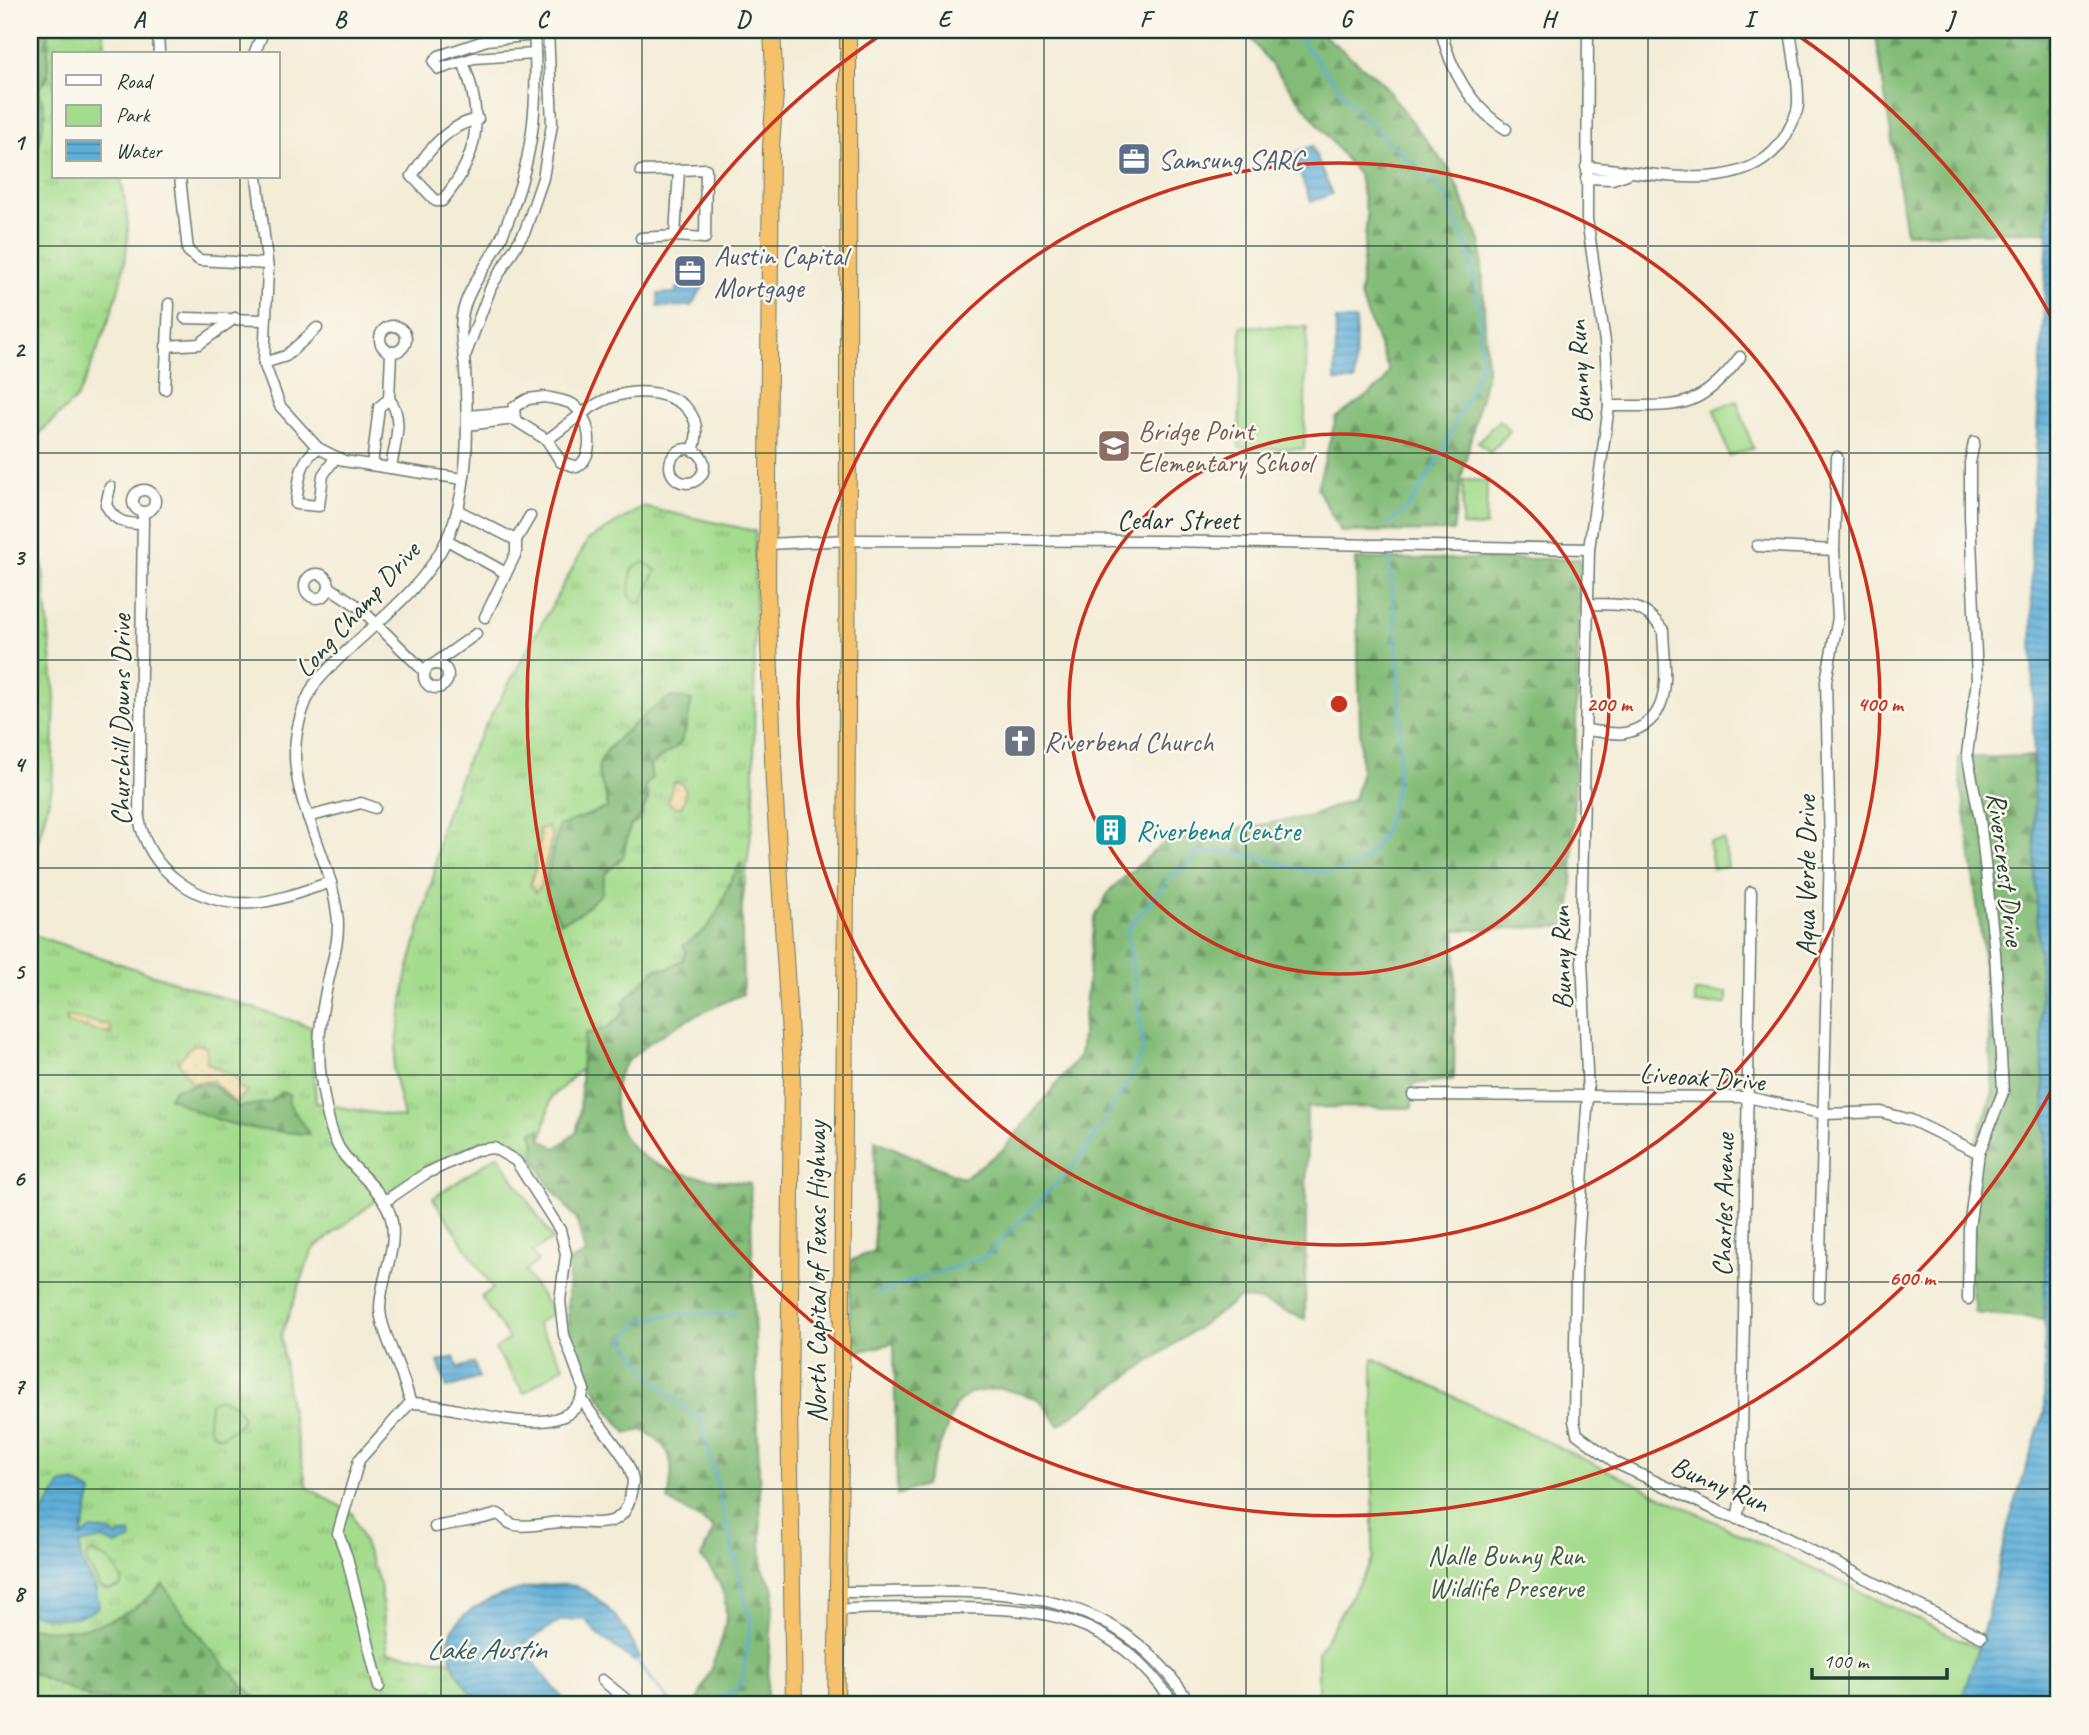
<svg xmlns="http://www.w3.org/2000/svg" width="2089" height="1735" font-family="Caveat,sans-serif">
<defs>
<pattern id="grass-tufts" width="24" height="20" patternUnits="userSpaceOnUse" patternTransform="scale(1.75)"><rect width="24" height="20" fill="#a4dc8d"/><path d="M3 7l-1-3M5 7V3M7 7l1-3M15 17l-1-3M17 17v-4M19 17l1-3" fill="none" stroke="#85b474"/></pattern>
<pattern id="forest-firs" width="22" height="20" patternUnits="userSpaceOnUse" patternTransform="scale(1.75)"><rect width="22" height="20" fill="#83bc78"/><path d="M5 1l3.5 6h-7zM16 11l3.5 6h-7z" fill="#6b9a63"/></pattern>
<pattern id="sand-dots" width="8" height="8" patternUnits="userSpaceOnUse" patternTransform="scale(1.75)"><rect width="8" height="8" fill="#eeda9e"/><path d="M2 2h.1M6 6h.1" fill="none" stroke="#ccbc89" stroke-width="1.8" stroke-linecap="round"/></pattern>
<pattern id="water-rules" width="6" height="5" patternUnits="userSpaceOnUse" patternTransform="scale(1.75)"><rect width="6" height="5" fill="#5fafd9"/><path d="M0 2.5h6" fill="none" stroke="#4e90b1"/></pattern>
</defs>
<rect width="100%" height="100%" fill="#fbf7ec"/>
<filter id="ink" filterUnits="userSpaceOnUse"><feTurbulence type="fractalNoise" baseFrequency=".0143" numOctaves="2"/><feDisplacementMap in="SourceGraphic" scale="14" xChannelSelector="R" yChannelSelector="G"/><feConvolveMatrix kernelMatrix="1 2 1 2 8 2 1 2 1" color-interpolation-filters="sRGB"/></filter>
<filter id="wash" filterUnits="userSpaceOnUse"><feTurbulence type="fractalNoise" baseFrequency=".00686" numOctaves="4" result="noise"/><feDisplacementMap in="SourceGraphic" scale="28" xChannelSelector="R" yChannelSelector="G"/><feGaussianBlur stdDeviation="1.57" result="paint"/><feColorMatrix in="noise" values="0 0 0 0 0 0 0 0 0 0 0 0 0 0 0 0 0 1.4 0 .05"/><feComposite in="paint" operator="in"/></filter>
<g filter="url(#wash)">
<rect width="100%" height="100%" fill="#f3ecd7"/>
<g fill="url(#grass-tufts)" stroke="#628c60" stroke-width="2">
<path d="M30,30h73l3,24h-52v123h67c2,17 7,37 7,54 -2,55 -26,107 -46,157l-6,11 -41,38 4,91 16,170 -3,89 -22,86z"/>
<path d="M643,507l112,24 -1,277 -13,107 -190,183 -16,69 -29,-26 -28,1 -39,18 -61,39 -65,50 -32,87 8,66 18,85 45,26 28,71 8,68 63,9 29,44h-450v-771l281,93 5,76 88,15 -11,-49 14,-94 27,-101 7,-47 27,-70 120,-217z"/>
</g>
<g fill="url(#forest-firs)" stroke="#517c56" stroke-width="2">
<path d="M30,30h18v47l-9,13 6,22 -11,59v28l-4,5z"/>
<path d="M1244,30h73l64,51 70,91 30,71 6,129 -26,107 -8,52 -112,1 -24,-44 19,-70 47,-34 6,-13 -29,-75 7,-80 -8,-40z"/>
<path d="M1875,30h88l5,4 81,3 -1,195 -142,1z"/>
<path d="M1356,559h224l-9,367 -115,4 -2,149 -41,5 -1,24 -105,-1 -2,212 -45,-18 -20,-3 -181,127 -20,-26 -39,-11 -30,5 -15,13 -30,79 -28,10 -3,-152 -45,11 1,-93 24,-10 1,-111 88,38 40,-28 77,-95 14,-136 16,-29 56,-49 145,-25 43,-17 7,-24z"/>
<path d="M671,697l21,3c-4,14 -5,41 -18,49 -8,6 -16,9 -24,17l2,12 -7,8 4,12 -11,22 -8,6 -7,31 -18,17 -4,20 -21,19 -19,9 -14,-25 -2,-14 14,-57 48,-18c2,-16 -11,-27 -8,-43 4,-19 55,-58 72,-68z"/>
<path d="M2032,756l14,379 -1,184 -70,-6 -11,-81 6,-72 23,-68 -11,-150 -24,-184z"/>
<path d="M741,863l2,131c-38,17 -86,37 -116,68 -12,13 -13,29 -12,45 6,66 83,71 135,76l12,384 12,22 -8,116h-70c19,-53 54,-98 5,-147l13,-30 -46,-28c6,-35 8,-51 -25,-70l-16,3c-24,-26 -56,-81 -59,-117 -1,-18 1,-37 2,-55l15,-7 -8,-34 -31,-39 -13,-26 2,-10 -3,-13 8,-3 1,10 15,9 20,-15c9,-33 1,-67 10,-100 19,-1 31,-10 40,-25l-3,-6 34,-34 11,1 15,-10 3,-8 -3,-5c7,-6 17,-11 23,-17 17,-19 20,-46 35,-66z"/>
<path d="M204,1083l10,2 24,22 32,-5 12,-10 7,2v9l20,31c-58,-4 -88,-7 -140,-37l6,-8z"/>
<path d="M163,1584c28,45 62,84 100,121h-120l-53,-7 -60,-26v-45c48,11 99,-7 133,-43z"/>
</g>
<g fill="url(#sand-dots)" stroke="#868c69" stroke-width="2">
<path d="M679,782c10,6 7,15 2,25h-7l-6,-6 5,-18z"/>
<path d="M548,827l4,10 -12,51 -5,4 -5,-7 6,-21 -2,-6 6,-14 -1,-15z"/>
<path d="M66,1017l44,8 1,10 -45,-12z"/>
<path d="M193,1044l13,2 1,17 28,14 5,12 8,2 -13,12 -22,-22 -22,2 -13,-22z"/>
</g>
<g fill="#a4dc8d" stroke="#628c60" stroke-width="2">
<path d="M1241,326l66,1 -3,122 -65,-1z"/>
<path d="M1737,401l16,47 -24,8 -15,-47z"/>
<path d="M1499,420l11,11 -20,22 -12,-11z"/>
<path d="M1463,480l24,1 -1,46 -24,-1z"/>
<path d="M644,562l12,8 -13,31 -5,2 -9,-8 3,-26z"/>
<path d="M1724,840l4,27 -15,2 -4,-27z"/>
<rect x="1695" y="992" width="32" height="12"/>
<path d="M498,1155l55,84 -21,13 6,10 -13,9 28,42 -16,11 27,42 -40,27 -29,-44 14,-10 -28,-42 12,-8 -60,-91z"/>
<path d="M1373,1358l605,290 -18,57h-642v-53l55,-93z"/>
<path d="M218,1398l15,5 10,14 -2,6 -19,14c-21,-5 -12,-19 -12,-34z"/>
<path d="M91,1552l18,8 14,20 -3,7 -10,3 -9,-2 -15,-27 1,-7z"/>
</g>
<g fill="url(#water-rules)" stroke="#3f7686" stroke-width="2">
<path d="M2049,30h10v1675h-99l26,-84 22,-96 36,-113 2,-277 -11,-278 -4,-315 17,-310z"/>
<path d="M1312,146l20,48 -21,8 -19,-48z"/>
<path d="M703,287l-12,19 -33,1v-13l18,-1v-5z"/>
<path d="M1336,320h20l-1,61h-20z"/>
<path d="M454,1357l4,11 16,-5 5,15 -32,10 -9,-26z"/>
<path d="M73,1482l19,10 -11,45 11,-8 19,3 6,6 3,-4 11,-1 1,6 -16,6 -13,-6 -23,5c-1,17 5,25 13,39 4,7 4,16 6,23 -16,15 -51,15 -69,6v-79l32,-50z"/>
<path d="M542,1585c10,1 24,-2 33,1 31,12 53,43 65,72l-6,3 -37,-27 -11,-14h-25l-40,26 47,59h-88c-10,-14 -24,-30 -29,-46 -16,-48 58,-69 91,-74z"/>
</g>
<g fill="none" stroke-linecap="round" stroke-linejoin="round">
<g stroke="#5fafd9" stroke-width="2.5">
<path d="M1293,30l65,82 88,84 24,59 9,50 2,61 -38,85 -34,56 -22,18"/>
<path d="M877,1293l108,-36 93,-96 47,-73 19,-39 -17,-119 41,-50 33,-28c16,0 32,0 48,3 31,6 73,28 104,12 73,-37 41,-242 36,-310"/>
<path d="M635,1659l38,46"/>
<path d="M696,1705l20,-5 25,-14 10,-63 -50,-203 -36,-28 -42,-52 18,-20 40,-6h56"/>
</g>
</g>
</g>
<g filter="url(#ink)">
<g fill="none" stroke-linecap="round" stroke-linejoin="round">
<defs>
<g id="minor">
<path d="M158,30l1,24"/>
<path d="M1441,30c9,39 30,78 65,99"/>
<path d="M1588,30l-1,189 18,123 4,64 -20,143 -8,388 7,157 -12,179 -2,148 3,13 39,29 106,50 45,15 214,109"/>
<path d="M534,35l-47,5 -48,16 -5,6 5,7 35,-11 61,-4"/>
<path d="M254,54l10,-24"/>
<path d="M463,62c21,53 17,94 -21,139h-6l-24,-25c15,-25 37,-52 66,-57"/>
<path d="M1586,167c61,3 162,35 200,-32 5,-10 11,-19 12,-30 1,-25 -5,-51 -8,-75"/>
<path d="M641,171l38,-1"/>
<path d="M180,177l8,74 11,9 68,4"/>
<path d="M257,177l11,92 -4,94 16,43 38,42 26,13 119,18"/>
<path d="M1586,178l26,1 15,-5"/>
<path d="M641,238l34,-2 4,-66 27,-1 -1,69 -30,-2"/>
<path d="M185,318l79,2"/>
<circle cx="393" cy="339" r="13"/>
<path d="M166,346l33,-2 36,-26"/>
<path d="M391,352l-2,47c16,19 5,47 2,69"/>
<path d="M465,356l26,-69 34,-56 18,-53 9,-54 -4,-94"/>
<path d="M264,363l22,-7 31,-28"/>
<path d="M165,389l4,-85"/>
<path d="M545,397c9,2 19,3 27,7 18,12 25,51 5,63l-16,-5 -14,-22 -32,-20 -1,-13 14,-8z"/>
<path d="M1609,406c66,-1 88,8 131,-49"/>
<path d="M467,416l46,-4"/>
<path d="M467,425l47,-6"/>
<path d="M547,440c21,-15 44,-37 69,-44 39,-12 95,5 77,55"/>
<path d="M318,448c-19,13 -19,33 -22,56l23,2 4,-31 13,-18"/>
<circle cx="687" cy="466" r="17"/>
<path d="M372,465l7,-58 10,-8"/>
<path d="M110,487l-4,18c9,17 19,19 37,19"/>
<circle cx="144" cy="501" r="11"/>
<path d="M457,510l59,30"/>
<path d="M143,513l-4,305c9,53 60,89 114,85 26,-2 53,-13 78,-21"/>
<path d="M447,540l57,32"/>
<path d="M767,544l82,-4 315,1 425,8"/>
<path d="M1757,546l77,4"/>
<circle cx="317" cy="586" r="12"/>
<path d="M329,587l30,20 65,64"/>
<path d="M485,617l31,-64v-13l14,-24"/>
<circle cx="436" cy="676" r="12"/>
<path d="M434,664l42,-30"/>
<path d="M1586,730c11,1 27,5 39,3 52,-12 39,-63 38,-103 -21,-30 -42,-25 -75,-26"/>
<path d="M308,817l53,-14 14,5"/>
<path d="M1413,1095l334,2 78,17 56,-2 30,8 68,33"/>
<path d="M1819,1297l11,-449 -4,-167 12,-63 -4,-68 3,-93"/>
<path d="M1968,1299l1,-71 10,-75 24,-61 -8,-140 -15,-133 -13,-65 10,-74 -7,-164v-53l4,-21"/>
<path d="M410,1403c-4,-27 -31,-74 -30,-96 1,-31 20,-62 10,-93 -9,-26 -34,-41 -49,-63 -11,-16 -16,-46 -19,-66 -6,-34 -2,-66 5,-99 5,-24 14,-49 10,-73 -12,-86 -72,-139 -23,-228 41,-50 103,-84 132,-144 25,-52 22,-116 19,-172 -1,-17 -6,-35 -3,-52 5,-31 28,-53 40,-81 31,-73 37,-128 32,-206"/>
<path d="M1737,1519l4,-21 10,-606"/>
<path d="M435,1527c22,-5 43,-6 63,-13 8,4 7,9 17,11 15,3 33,-3 48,-3 27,-1 60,11 67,-25 1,-5 3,-11 3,-16 -3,-27 -38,-57 -51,-82"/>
<path d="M838,1592c138,2 268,-22 353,113"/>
<path d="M838,1610c33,-3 68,-1 102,-2 103,-1 172,5 235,97"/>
<path d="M602,1680l31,25"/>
<path d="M379,1687l-32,-130 -9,-24 21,-73 51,-57c42,-2 161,50 174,-13l-20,-55 -4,-34 6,-47 -6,-24 -44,-69 -22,-13 -18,2 -51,24 -41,28"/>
</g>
<g id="highway">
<path d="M772,30l3,62 -4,54 -4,440 7,199 18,282 -3,343 5,295"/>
<path d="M836,1705c10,-558 13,-1117 12,-1675"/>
</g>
</defs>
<use href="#minor" stroke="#697a6d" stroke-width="13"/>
<use href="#highway" stroke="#697a6d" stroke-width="18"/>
<use href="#minor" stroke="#fff" stroke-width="10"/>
<use href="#highway" stroke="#f5c16b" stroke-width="16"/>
</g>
</g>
<path fill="none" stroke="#1f3d34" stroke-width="2" stroke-opacity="0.55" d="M240,30v24M441,30v1675M642,30v1675M843,30v1675M1044,30v1675M1246,30v1675M1447,30v1675M1648,30v1675M1849,30v1675M240,177v1528M30,246h2029M30,453h2029M30,660h2029M30,868h2029M30,1075h2029M30,1282h2029M30,1489h2029"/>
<g fill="none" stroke="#c8321e" stroke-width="3.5">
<circle cx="1339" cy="704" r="270"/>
<circle cx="1339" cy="704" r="541"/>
<path d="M2058 1078A811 811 0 1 1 885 32M1793 32A811 811 0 0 1 2058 330"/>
</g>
<defs>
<symbol id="office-square" viewBox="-11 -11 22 22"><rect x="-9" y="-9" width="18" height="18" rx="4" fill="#5c6f8a" stroke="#fbf7ec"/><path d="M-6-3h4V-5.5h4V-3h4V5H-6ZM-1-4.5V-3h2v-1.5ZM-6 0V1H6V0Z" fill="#fff"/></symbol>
<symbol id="school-square" viewBox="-11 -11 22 22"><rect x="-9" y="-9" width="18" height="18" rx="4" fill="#8d6e63" stroke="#fbf7ec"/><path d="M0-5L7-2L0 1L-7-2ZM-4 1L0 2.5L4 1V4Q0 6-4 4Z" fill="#fff"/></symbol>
<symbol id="church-square" viewBox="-11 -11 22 22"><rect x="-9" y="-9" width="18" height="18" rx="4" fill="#6b7280" stroke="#fbf7ec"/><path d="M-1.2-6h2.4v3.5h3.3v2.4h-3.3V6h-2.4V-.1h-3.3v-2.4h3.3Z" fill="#fff"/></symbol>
<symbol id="building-square" viewBox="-11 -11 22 22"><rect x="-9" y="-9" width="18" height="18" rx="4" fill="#0f9aa8" stroke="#fbf7ec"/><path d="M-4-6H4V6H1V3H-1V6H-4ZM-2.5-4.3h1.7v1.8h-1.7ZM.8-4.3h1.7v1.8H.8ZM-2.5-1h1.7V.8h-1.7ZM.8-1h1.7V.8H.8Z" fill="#fff"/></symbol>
</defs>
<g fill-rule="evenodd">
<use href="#office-square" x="1115" y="140" width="38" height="38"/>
<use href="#office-square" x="671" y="252" width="38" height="38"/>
<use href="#school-square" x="1095" y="427" width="38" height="38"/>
<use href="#church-square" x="1001" y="722" width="38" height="38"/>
<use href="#building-square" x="1092" y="811" width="38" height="38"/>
</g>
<g text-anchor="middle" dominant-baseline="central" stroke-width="5" stroke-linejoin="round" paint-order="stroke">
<g font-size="28" fill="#4e5e75" stroke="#fbf7ec" text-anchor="start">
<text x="1158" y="159">Samsung SARC</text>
<text x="714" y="255">Austin Capital<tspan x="714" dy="32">Mortgage</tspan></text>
</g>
<g font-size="28" fill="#1f3d34" stroke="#fbf7ec">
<text transform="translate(1579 372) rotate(-93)">Bunny Run</text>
<text x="1178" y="519">Cedar Street</text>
<text transform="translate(357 609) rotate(-48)">Long Champ Drive</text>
<text transform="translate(120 720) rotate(-90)">Churchill Downs Drive</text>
<text transform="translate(2006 869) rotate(83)">Rivercrest Drive</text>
<text transform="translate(1805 876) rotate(-90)">Aqua Verde Drive</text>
<text transform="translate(1561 958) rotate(-91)">Bunny Run</text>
<text transform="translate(1702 1077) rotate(4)">Liveoak Drive</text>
<text transform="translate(1723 1205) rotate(-89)">Charles Avenue</text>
<text transform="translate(816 1272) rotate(-90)">North Capital of Texas Highway</text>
<text transform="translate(1720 1484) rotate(23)">Bunny Run</text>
</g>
<g font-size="28" fill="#785e54" stroke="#fbf7ec" text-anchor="start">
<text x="1138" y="430">Bridge Point<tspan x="1138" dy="32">Elementary School</tspan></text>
</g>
<g font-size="28" fill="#5b616d" stroke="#fbf7ec" text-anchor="start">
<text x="1044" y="741">Riverbend Church</text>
</g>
<g font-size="28" fill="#0d838f" stroke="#fbf7ec" text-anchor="start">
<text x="1136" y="830">Riverbend Centre</text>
</g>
<g font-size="28" fill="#3a5d46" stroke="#fbf7ec">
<text x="1506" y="1555">Nalle Bunny Run<tspan x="1506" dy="32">Wildlife Preserve</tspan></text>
</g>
<g font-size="30" font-style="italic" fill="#325f66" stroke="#fbf7ec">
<text x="486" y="1649">Lake Austin</text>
</g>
</g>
<circle cx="1339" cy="704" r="10" fill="#c8321e" stroke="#fbf7ec" stroke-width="3.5"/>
<g font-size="21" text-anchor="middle" font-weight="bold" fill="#c8321e" stroke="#fbf7ec" stroke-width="5" stroke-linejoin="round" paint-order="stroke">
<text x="1609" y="711">200 m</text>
<text x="1880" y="711">400 m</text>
<text x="1912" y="1285">600 m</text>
</g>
<rect width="2089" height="1735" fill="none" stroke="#fbf7ec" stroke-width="77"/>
<rect x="52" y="52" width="228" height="126" fill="#fbf7ec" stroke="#a3ada2" stroke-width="2"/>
<rect x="66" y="75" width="35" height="10" fill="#ffffff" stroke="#a3ada2" stroke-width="2"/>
<text x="116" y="88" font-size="21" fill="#1f3d34">Road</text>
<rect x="66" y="105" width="35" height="21" fill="#a4dc8d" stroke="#a3ada2" stroke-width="2"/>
<text x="116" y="122" font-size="21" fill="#1f3d34">Park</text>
<rect x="66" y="140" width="35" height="21" fill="url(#water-rules)" stroke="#a3ada2" stroke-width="2"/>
<text x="116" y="158" font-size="21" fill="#1f3d34">Water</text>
<path d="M1812 1668v10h135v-10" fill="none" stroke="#1f3d34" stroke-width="3.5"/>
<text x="1823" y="1668" font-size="21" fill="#1f3d34" stroke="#fbf7ec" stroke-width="5" paint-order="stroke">100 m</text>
<rect x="38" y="38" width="2012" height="1658" fill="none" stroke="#1f3d34" stroke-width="2.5"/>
<g font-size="23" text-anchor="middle" font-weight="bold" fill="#1f3d34">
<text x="139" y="27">A</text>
<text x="340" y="27">B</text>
<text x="542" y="27">C</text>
<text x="743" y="27">D</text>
<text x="944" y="27">E</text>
<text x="1145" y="27">F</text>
<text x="1346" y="27">G</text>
<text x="1548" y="27">H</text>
<text x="1749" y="27">I</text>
<text x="1950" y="27">J</text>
<text x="19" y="150">1</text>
<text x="19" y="357">2</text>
<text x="19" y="565">3</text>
<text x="19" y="772">4</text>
<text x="19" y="979">5</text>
<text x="19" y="1186">6</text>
<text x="19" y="1394">7</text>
<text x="19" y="1601">8</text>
</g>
</svg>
